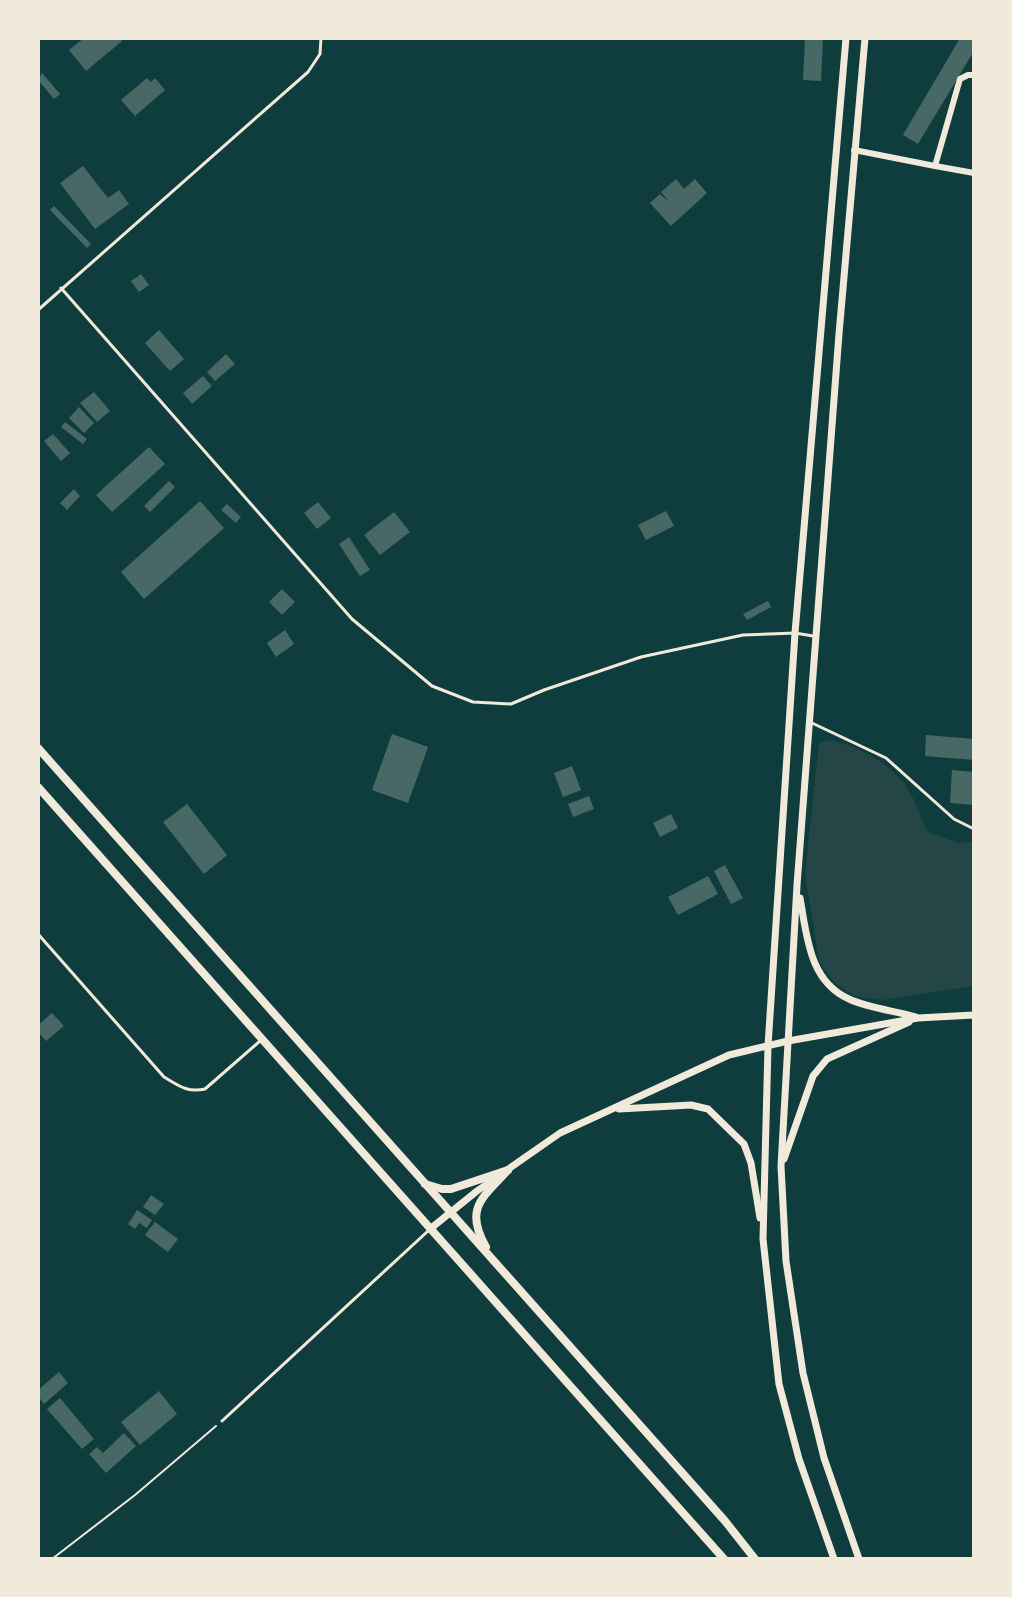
<svg xmlns="http://www.w3.org/2000/svg" width="1012" height="1597" font-family="'Sofia Sans Condensed',sans-serif">
<rect width="100%" height="100%" fill="#0f3d3e"/>
<path fill="#244646" d="M828,740c28,5 60,22 77,45 10,13 15,32 23,47l30,11 16,-2v145l-93,14 -27,-4 -20,-14 -15,-21 -14,-87 14,-130z"/>
<g fill="#486865">
<path d="M84,38h35l3,3 -36,30 -17,-21z"/>
<path d="M805,38h18l-2,43 -18,-1z"/>
<path d="M960,38h14v13l-56,93 -15,-9z"/>
<path d="M42,73l18,21 -6,5 -16,-19z"/>
<path d="M147,78l4,4 4,-4 10,12 -30,26 -14,-16z"/>
<path d="M83,166l25,32 11,-8 10,14 -34,25 -35,-46z"/>
<path d="M676,179l8,10 11,-10 12,14 -36,33 -21,-23 10,-9 9,8 -8,-10z"/>
<path d="M54,206l37,38 -4,4 -37,-38z"/>
<path d="M141,274l8,11 -10,7 -8,-11z"/>
<path d="M159,330l25,29 -14,12 -25,-28z"/>
<path d="M226,354l9,10 -20,17 -8,-9z"/>
<path d="M203,376l9,10 -20,18 -9,-11z"/>
<path d="M94,392l16,19 -13,11 -17,-19z"/>
<path d="M79,407l15,16 -10,10 -15,-15z"/>
<path d="M65,422l22,17 -4,5 -22,-17z"/>
<path d="M53,434l17,19 -9,8 -17,-20z"/>
<path d="M149,447l16,17 -53,48 -16,-17z"/>
<path d="M169,481l6,6 -25,25 -6,-6z"/>
<path d="M74,489l6,7 -13,14 -7,-7z"/>
<path d="M200,501l24,27 -80,71 -23,-27z"/>
<path d="M318,502l13,16 -14,11 -13,-16z"/>
<path d="M227,504l14,13 -5,6 -15,-13z"/>
<path d="M666,511l8,15 -28,14 -8,-15z"/>
<path d="M394,512l16,20 -30,23 -16,-20z"/>
<path d="M349,537l21,33 -10,6 -21,-32z"/>
<path d="M282,589l13,13 -13,13 -13,-13z"/>
<path d="M768,601l3,6 -24,13 -4,-6z"/>
<path d="M285,630l9,14 -18,13 -9,-14z"/>
<path d="M392,734l36,13 -20,56 -36,-13z"/>
<path d="M926,735l48,4v21l-49,-4z"/>
<path d="M572,766l9,24 -18,7 -9,-24z"/>
<path d="M952,770l22,2v33l-24,-2z"/>
<path d="M589,796l5,13 -21,8 -5,-13z"/>
<path d="M187,804l40,51 -23,19 -41,-52z"/>
<path d="M671,814l7,14 -18,9 -7,-14z"/>
<path d="M725,865l18,33 -12,6 -17,-33z"/>
<path d="M708,876l10,18 -40,21 -10,-18z"/>
<path d="M52,1013l12,13 -18,15 -8,-9v-7z"/>
<path d="M151,1195l13,9 -9,11 -12,-8z"/>
<path d="M137,1210l15,10 -5,8 -8,-5 -4,6 -7,-5z"/>
<path d="M155,1222l23,17 -10,13 -23,-17z"/>
<path d="M59,1372l9,11 -24,21 -6,-8v-6z"/>
<path d="M159,1391l18,23 -37,31 -19,-23z"/>
<path d="M60,1398l34,41 -12,10 -35,-40z"/>
<path d="M124,1433l12,13 -30,27 -17,-19 8,-7 6,6z"/>
</g>
<g fill="none" stroke-linecap="round" stroke-linejoin="round">
<path stroke="#f1e9da" stroke-width="2" d="M52,1559l83,-64 81,-69"/>
<g stroke="#f1e9da" stroke-width="3">
<path d="M61,288l291,331 80,67 41,16 38,2 33,-14 97,-33 102,-22 52,-2 18,3"/>
<path d="M38,310l270,-238 12,-18 1,-16"/>
<path d="M812,723l74,35 68,61 20,10"/>
<path d="M38,934l126,143c15,9 24,16 41,12l55,-48"/>
<path d="M222,1421l206,-190"/>
</g>
<g stroke="#f1e9da" stroke-width="6">
<path d="M854,150l81,16 25,-87 8,-4h6"/>
<path d="M935,166l39,7"/>
</g>
<g stroke="#f1e9da" stroke-width="7">
<path d="M800,898c7,38 9,83 49,101 19,9 47,12 67,18"/>
<path d="M619,1109l72,-4 17,4 36,35 7,19 9,55"/>
<path d="M784,1159l29,-83 14,-17 82,-37"/>
<path d="M430,1229l47,-38 83,-58 169,-78 59,-14 130,-23 56,-3"/>
<path d="M834,1559l-35,-100 -20,-75 -16,-145 5,-193 27,-413 51,-595"/>
<path d="M859,1559l-35,-101 -21,-85 -17,-112 -5,-95 16,-281 42,-551 26,-296"/>
</g>
<g stroke="#f1e9da" stroke-width="8">
<path d="M38,748l687,773 30,38"/>
<path d="M38,787l686,772"/>
<path d="M425,1184l17,5h9l57,-19"/>
<path d="M486,1247c-22,-38 -4,-49 22,-77"/>
</g>
</g>
<rect width="1012" height="1597" fill="none" stroke="#f1e9da" stroke-width="80"/>
</svg>
